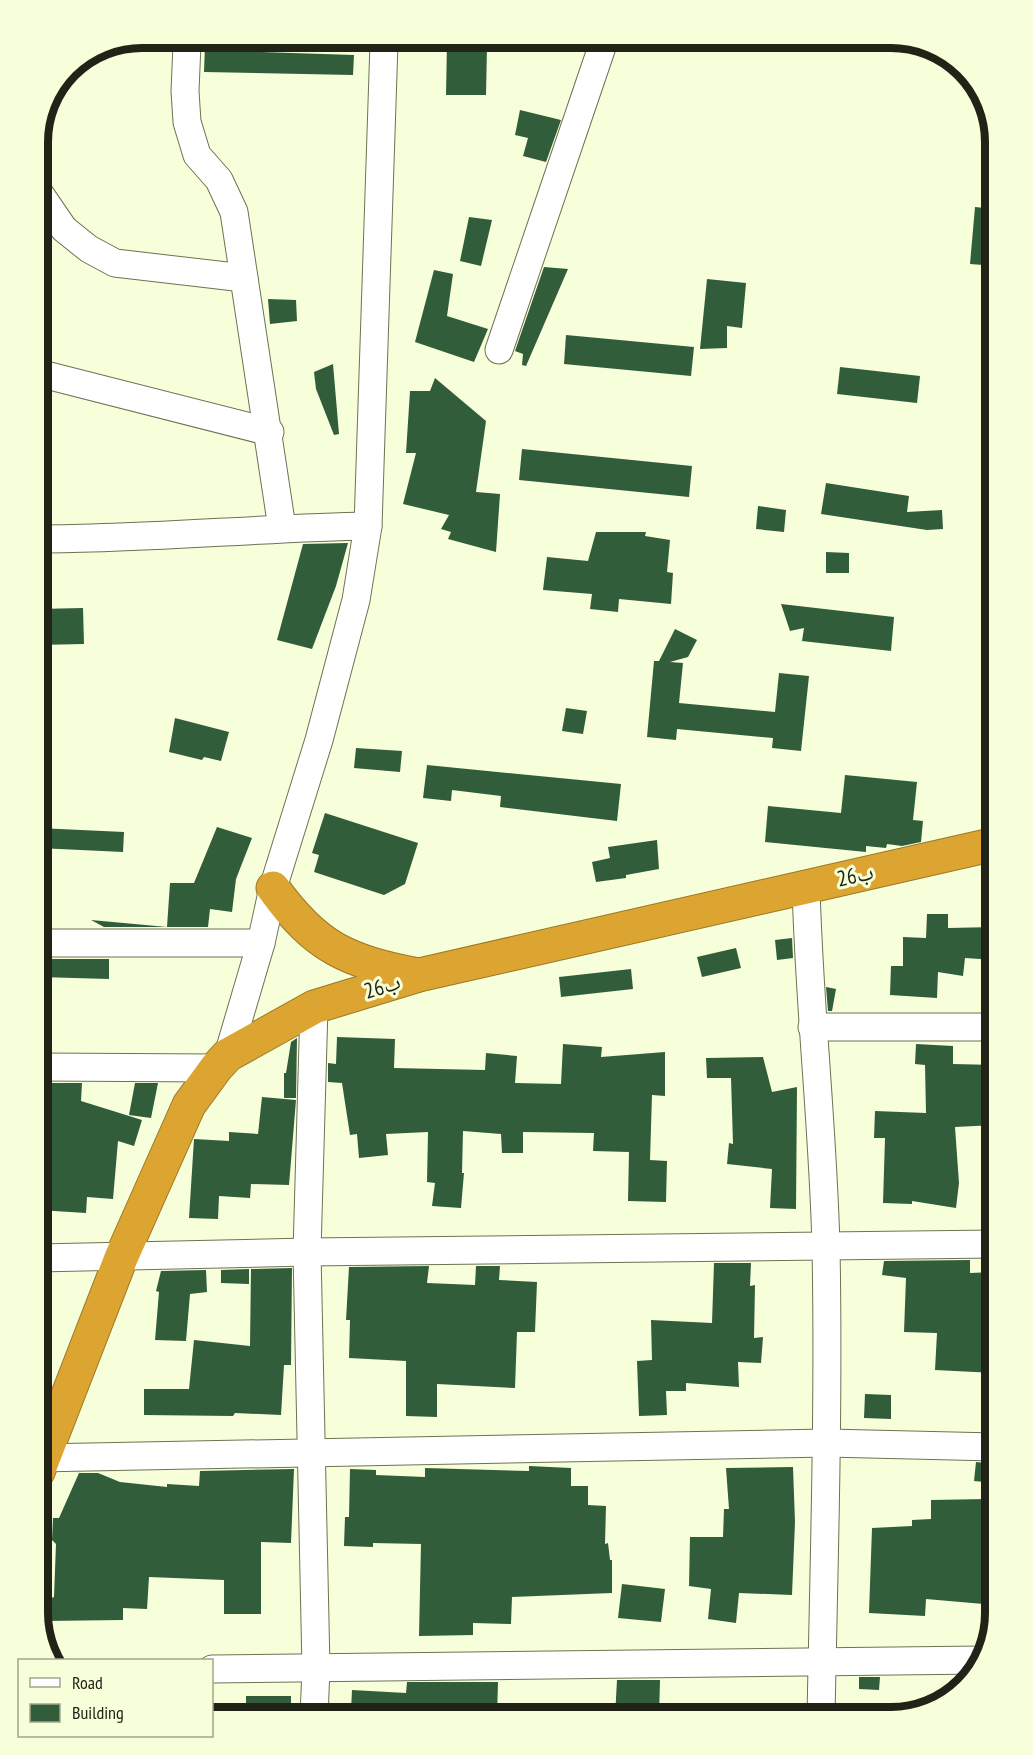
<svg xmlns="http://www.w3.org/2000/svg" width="1033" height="1755" font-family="'PT Sans Narrow','Noto Naskh Arabic',sans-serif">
<rect width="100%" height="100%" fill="#f7feda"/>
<g fill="#325d3a">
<path d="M447,42h34v5h6l-1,48h-40z"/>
<path d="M205,44h22v7l127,4 -1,20 -149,-3z"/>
<path d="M520,110l41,10 -15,42 -23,-6 5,-18 -13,-3z"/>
<path d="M975,207l21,2 -3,34h3v23l-26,-2z"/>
<path d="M469,217l23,3 -11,46 -21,-5z"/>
<path d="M544,267l24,2 -42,97 -4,-1 1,-11 -8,-3z"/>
<path d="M434,270l19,4 -6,42 41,13 -14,33 -59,-20z"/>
<path d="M707,279l39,4 -4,45 -15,-2v22l-27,1z"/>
<path d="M268,299l28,1 1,21 -27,3z"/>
<path d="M566,335l128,12 -3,29 -127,-12z"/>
<path d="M333,364l6,70 -5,1 -18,-46 -2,-17z"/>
<path d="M840,367l80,9 -3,27 -80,-9z"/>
<path d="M435,378l51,43 -10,71 24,2 -4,58 -48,-13 3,-7 -10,-3 8,-14 -46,-11 13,-51h-10l4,-62h20z"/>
<path d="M522,449l170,17 -3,31 -170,-17z"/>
<path d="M826,483l83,13 -2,16 35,-2 1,19 -16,1 -106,-16z"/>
<path d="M758,506l28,4 -2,22 -28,-3z"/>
<path d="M596,532h50l-1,4 25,4 -3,32 6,1 -2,31 -52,-5 -1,13 -28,-3 2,-15 -49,-4 4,-33 41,4z"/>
<path d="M348,543l-12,43 -24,63 -35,-9 26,-96z"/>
<path d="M826,552l23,1v20h-23z"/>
<path d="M781,604l113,13 -3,34 -89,-10 2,-13 -14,3z"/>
<path d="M83,608l1,36 -46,1v-36z"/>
<path d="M675,629l22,11 -9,17 -18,5 13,1 -4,40 96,9 4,-39 30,3 -8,75 -29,-3 1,-10 -96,-9 -1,11 -29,-3 7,-76h5z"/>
<path d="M566,708l21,3 -4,23 -21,-3z"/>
<path d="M175,718l54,14 -8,29 -17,-4 -2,3 -33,-8z"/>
<path d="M356,748l46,3 -2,21 -46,-4z"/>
<path d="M427,765l194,19 -4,37 -117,-14 1,-11 -49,-6 -1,11 -28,-3z"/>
<path d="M845,775l72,7 -4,38 10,1 -2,21 -19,4 -15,-2 -1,4 -20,-2v6l-101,-10 3,-36 73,7z"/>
<path d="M325,813l93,30 -13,41 -21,11 -70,-23 5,-17 -7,-2z"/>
<path d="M217,827l35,11 -16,41 -4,33 -22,-3 -2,18h-104l-13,-7 76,7 3,-44h24z"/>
<path d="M38,828l86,4 -1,20 -85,-4z"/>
<path d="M657,840l2,29 -33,6v3l-30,4 -4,-20 18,-4 -2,-11z"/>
<path d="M927,914h21v14l47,-1v33l-30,-2 -2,18 -25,-4 -1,26 -47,-3 1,-29h12v-29l23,1z"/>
<path d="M792,938l1,20 -16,2 -2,-20z"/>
<path d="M736,948l5,20 -39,9 -5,-20z"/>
<path d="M40,959h69v20l-70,-2z"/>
<path d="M631,969l2,20 -72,8 -2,-20z"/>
<path d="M826,987l10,2 -4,22h-4z"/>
<path d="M337,1037l58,2 -1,29 91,2 1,-17 31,3 -2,27 46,1 2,-40 39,3 -1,10 64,-5v44l-13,-1 -2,65 17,1 -1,41 -38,-1 1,-49 -36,-1 1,-18 -71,-1v21h-21l-1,-19 -38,-3 -1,42h2l-3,35 -29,-2 3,-23 -8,-1 1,-50 -42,2 2,21 -29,3 -2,-24 -7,1 -8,-52 -14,-1v-19l8,1z"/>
<path d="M297,1038l-1,60h-12v-25h2l5,-31z"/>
<path d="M916,1044l37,2v18l42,1v60l-40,2 4,56 -3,25 -44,-7v3l-29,-1 2,-65h-11l1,-27 51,2 -1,-48 -10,-1z"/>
<path d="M763,1057l9,35 25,-5 -1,122 -26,-1 2,-39 -45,-5 2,-21 4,1 -2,-66h-24l-1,-20z"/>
<path d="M52,1083h30l-1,18 61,19 -8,26 -16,-5 -5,58 -26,-2 -1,16 -48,-3v-109l14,-2z"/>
<path d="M135,1083h23l-7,35 -22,-3z"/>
<path d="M262,1097l34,3 -7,85 -38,-1 -1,14 -31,-2 -1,23 -29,-1 5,-79 35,2v-9l29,2z"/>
<path d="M970,1260v13l24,-1 -2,80h3v21l-60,-3 2,-37 -33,-1 2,-54 -24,-3 2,-14z"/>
<path d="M714,1263h37l-1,23 5,-1 -1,53 9,-1 -2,26 -23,-1 1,25 -53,-4v8h-20l1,24 -28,1 -2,-55 15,-1 -1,-40 61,3z"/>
<path d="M429,1266l-2,17 48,2 1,-19h24l-1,14 38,2 -2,50h-18l-2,56 -78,-4v33l-31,-1v-55l-57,-3 1,-38h-4l3,-53z"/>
<path d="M292,1268l-1,97h-7l-3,50 -46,-2 -2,3 -89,-1v-26h45l5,-49 56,6 1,-77z"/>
<path d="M249,1269v15l-28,-1v-13z"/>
<path d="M206,1270l1,22 -17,2 -4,47 -31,-1 4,-48 -3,-1 5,-20z"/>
<path d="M865,1394l26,1v24l-27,-1z"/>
<path d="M976,1462l19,2v19l-21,-2z"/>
<path d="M529,1466l42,2v18h17v19l18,1 -1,38 3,-1 2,17h2v33l-100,4 -1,27 -38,-1v12l-54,1 2,-92 -48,-1v4l-29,-1 1,-29h4l1,-48 26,1v5l49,2v-9l104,3z"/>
<path d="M793,1467l2,55 -3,73 -53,-2 -3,30 -28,-4 3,-30 -22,-3 1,-49h33l1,-28h5l-3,-41z"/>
<path d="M294,1469l-3,74 -30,-1v72h-37v-34l-75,-3 -2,32 -24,-1v12l-79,1 -6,-18 16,-6 2,-53 -4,-4 1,-22h6l20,-45h19l22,9 47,5v-3l32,2 1,-15z"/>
<path d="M987,1499l-4,43h12v63l-69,-6 -1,17 -56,-3 3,-85 40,-2v-6l19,-1v-19z"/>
<path d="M622,1584l43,5 -4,33 -43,-4z"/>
<path d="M859,1677h21l-1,13 -20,-1z"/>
<path d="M617,1680h43l-1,37h-44z"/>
<path d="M407,1682h91l-1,35h-78v-2l-68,-4 1,-21 54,3z"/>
<rect x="246" y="1696" width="45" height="21"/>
</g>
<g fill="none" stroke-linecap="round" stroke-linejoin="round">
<defs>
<g id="minor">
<path d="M187,44l-2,47 2,31 10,33 22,25 15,32 48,316"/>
<path d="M38,191l26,38 25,20 26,14 129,15"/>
<path d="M499,350l105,-309"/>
<path d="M38,373l232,59"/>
<path d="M38,539c110,0 220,-11 330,-13"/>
<path d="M806,886c3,120 17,240 20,361 3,157 -2,314 -5,470"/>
<path d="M38,943h223"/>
<path d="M812,1027h183"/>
<path d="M228,1055l33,-112 12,-55 46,-148 37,-140 12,-74 16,-483"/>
<path d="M38,1067l178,1"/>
<path d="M38,1258l269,-6 688,-8"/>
<path d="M38,1458l789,-15 168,4"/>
<path d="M212,1669l770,-9"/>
<path d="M314,1717l2,-49 -9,-416 7,-245"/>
</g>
<g id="highway">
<path d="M273,888c43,60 74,73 145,87"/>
<path d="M38,1472l83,-214 68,-153 27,-37 12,-13 86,-48 105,-32 576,-131"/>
</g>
</defs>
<use href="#minor" stroke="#6d7253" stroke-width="29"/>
<use href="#highway" stroke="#9b7828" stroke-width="35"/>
<use href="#minor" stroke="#fff" stroke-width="27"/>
<use href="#highway" stroke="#dca531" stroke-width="33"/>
</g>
<g text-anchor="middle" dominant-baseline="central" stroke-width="6" stroke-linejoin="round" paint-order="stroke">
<g font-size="22" fill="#212316" stroke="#f7feda">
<text transform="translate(855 875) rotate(-12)">26ب</text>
<text transform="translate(382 986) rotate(-17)">26ب</text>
</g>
</g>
<path d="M0 0H1033V1755H0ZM142 48H891A94 94 0 0 1 985 142V1613A94 94 0 0 1 891 1707H142A94 94 0 0 1 48 1613V142A94 94 0 0 1 142 48Z" fill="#f7feda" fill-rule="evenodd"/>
<path fill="none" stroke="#212316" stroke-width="8" d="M142 48H891A94 94 0 0 1 985 142V1613A94 94 0 0 1 891 1707H142A94 94 0 0 1 48 1613V142A94 94 0 0 1 142 48Z"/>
<rect x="18" y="1659" width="195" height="78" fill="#f7feda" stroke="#a1a68c" stroke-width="1.5"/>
<rect x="30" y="1678" width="30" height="9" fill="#ffffff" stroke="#a1a68c" stroke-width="1.5"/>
<text x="72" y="1689" font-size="18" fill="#212316">Road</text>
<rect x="30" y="1704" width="30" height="18" fill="#325d3a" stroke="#a1a68c" stroke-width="1.5"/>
<text x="72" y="1719" font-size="18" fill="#212316">Building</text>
</svg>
